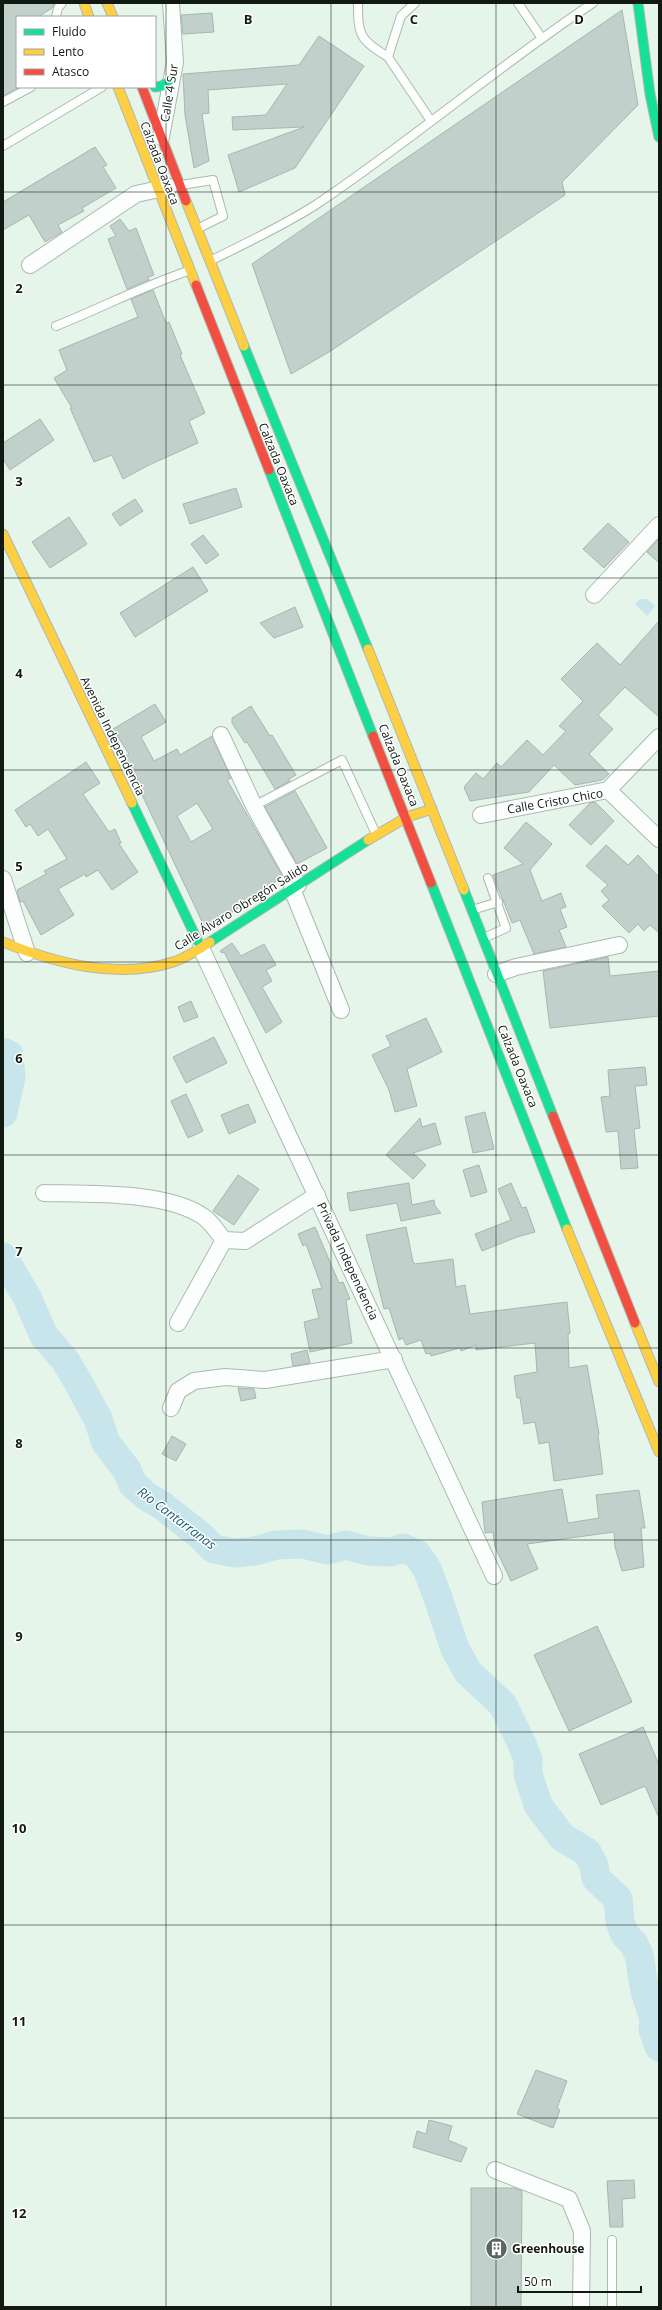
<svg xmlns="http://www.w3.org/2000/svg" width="662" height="2310" font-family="'Open Sans',sans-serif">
<rect width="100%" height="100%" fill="#e5f5ea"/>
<path fill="#c8e5eb" d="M640,599h7l8,7 -8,10 -12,-12z"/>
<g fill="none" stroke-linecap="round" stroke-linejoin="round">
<g stroke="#c8e5eb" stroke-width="29">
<path d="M3,1052l6,3 2,22 -8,36"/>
<path d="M3,1257l24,40 17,39 21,24 13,22 20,37 8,24 21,27 5,13 14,13 17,10 39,31 12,12 21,4 20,-2 21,-6 27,-1 24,6 19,-5 22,6 23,1 12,-4 14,6 10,15 10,26 18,54 13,23 35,33 19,39 6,16v14l10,31 24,32 25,15 7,13 2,13 22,21 2,23 5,13 9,9 5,11 6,37 9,26 -1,12 6,17"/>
</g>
</g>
<g fill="#c1d0ca" stroke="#a7b6b0" fill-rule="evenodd">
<path d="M3,3h52l-3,5 -14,9h-21v71l-14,8z"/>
<path d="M622,10l16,95 -76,77 3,13 -236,157 -38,22 -39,-110z"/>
<path d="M212,13l2,19 -31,2 -2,-19z"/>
<path d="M319,36l45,30 -69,102 -56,24 -11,-37 76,-28 -71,3 -1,-13 34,-2 21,-31 -79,6 1,23 -7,1 7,47 -15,7 -9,-53 -2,-41 116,-9z"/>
<path d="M95,147l12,18 -4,2 13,21 -34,20 2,3 -26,14 4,7 -17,10 -16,-27 -26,15v-28z"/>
<path d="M120,219l9,12 7,-3 18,47 -6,2 1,3 -22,9 -19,-50 8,-3 -6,-10z"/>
<path d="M153,290l13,33 3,-1 13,32 -2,1 25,58 -16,8 9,22 -49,22 -26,14 -11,-24 -18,7 -24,-54h2l-18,-30 13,-8 -8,-20 79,-33 -7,-18z"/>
<path d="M40,419l14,21 -44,30 -7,-11v-16z"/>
<path d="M236,488l6,19 -52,17 -7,-20z"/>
<path d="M135,499l8,12 -23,15 -8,-12z"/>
<path d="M69,517l18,27 -37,24 -18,-26z"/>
<path d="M608,523l21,19 -25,26 -21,-19z"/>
<path d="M203,535l16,20 -13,9 -15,-20z"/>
<path d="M659,539v24l-12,-11z"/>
<path d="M193,567l15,24 -73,46 -15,-24z"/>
<path d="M295,607l8,20 -29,11 -14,-15z"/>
<path d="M659,621v96l-34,-30 -27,28 15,14 -24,25 20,20 -7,6 -27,5 -21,-20 -25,27 -59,9 -6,-14 12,-14 7,6 14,-16 4,4 26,-27 16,15 23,-24 -7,-5 24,-25 -22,-22 36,-36 23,22z"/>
<path d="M155,704l11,18 -25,15 13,24 23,-12 3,6 32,-19 19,42 -4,2 56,97 -43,27 1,2 -35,24 -70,-148 2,-1 -13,-25 4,-2 -16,-25zM197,803l16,26 -22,13 -14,-26z"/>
<path d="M251,706l19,30 2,-1 24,40 -7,4 1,2 -15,8 -28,-47 -2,1 -13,-20v-5z"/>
<path d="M86,762l14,21 -17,11 26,38 6,-3 6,14 -2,1 19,28 -26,18 -14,-20 -12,7 -1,-3 -27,15 16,26 -33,20 -18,-34 -3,1 -3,-12 29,-16 -2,-3 23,-12 -19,-30 -10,7 -8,-12 -4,3 -11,-17z"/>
<path d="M295,791l32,57 -30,16 -32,-57z"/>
<path d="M595,802l19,19 -23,24 -22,-20 21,-22z"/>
<path d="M526,822l26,22 -22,26 12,31 19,-8 5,14 -6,2 7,18 -8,3 7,17 -32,7 -14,-34 -8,3 -19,-48 30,-11 -19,-16z"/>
<path d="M606,845l22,20 10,-10 21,22v56l-9,-8 -6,6 -6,-7 -9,9 -27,-27 7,-6 -8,-9 7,-6 -22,-19z"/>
<path d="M232,943l9,13 23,-12 12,21 -10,5 6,11 -10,6 20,35 -16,11 -42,-81 -2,1 -2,-2z"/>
<path d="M608,957l2,19 49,-5v45l-109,12 -7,-57z"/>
<path d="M191,1001l7,16 -14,5 -6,-15z"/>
<path d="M426,1018l16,34 -35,17 10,37 -22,6 -6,-22 -17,-35 19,-9 -5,-10z"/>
<path d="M214,1037l13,26 -41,20 -13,-26z"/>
<path d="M645,1067l2,18 -12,1 5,42 -6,1 4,39 -17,1 -3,-38 -12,1 -5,-35 9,-1 -2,-26z"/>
<path d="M186,1094l17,37 -15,7 -17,-37z"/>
<path d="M248,1104l8,18 -27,12 -8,-19z"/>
<path d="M485,1112l9,37 -21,4 -8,-36z"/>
<path d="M420,1118l2,9 13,-4 6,21 -28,9 13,12 -13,14 -27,-24z"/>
<path d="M479,1165l8,27 -16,5 -8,-27z"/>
<path d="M238,1175l21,14 -25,36 -21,-14z"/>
<path d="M409,1183l3,22 22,-5 1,6 6,7 -40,8 -4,-18 -47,8 -3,-18z"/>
<path d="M511,1183l11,25 4,-1 9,25 -18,5 -35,14 -7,-17 36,-14 -13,-31z"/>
<path d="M315,1227l24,56 4,-1 7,17 -4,1 6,43 -42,9 -6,-30 15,-4 -7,-28 10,-2 -16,-44 -3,2 -5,-12z"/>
<path d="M406,1227l7,35 2,2 38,-5 3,28 9,-2 5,29 97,-12 3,31 -2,1 1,34 18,-3 12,69 -1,1 5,39 -49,7 -5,-39 -10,2 -4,-22 -11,2 -4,-26h-3l-3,-22 23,-4 -2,-29 -59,7v-5l-15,6 -1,-3 -29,8 -1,-3 -4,1 -5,-14 -15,5 -3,-7 -4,2 -10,-32 -5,1 -18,-74z"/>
<path d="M307,1350l3,13 -17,3 -2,-12z"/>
<path d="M238,1388l16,1 2,9 -15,3z"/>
<path d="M172,1436l14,8 -10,17 -14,-7z"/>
<path d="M562,1489l6,34 31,-5 -3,-23 43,-5 6,38h-4l3,39 -22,4 -7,-24 -1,-15 -87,12 11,25 -27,12 -16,-34 -2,-15 -8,1 -3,-31z"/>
<path d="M597,1626l35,76 -63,29 -35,-76z"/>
<path d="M643,1727l16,38v53l-14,-32 -44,19 -22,-51z"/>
<path d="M536,2070l31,11 -10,27 3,2 -7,18 -36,-14z"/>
<path d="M429,2120l23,6 -4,14 19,8 -6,14 -48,-15 4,-16 9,3z"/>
<path d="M634,2180l1,18 -13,1 1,28h-13l-3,-46z"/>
<path d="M471,2188h43l8,3 -1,116h-50z"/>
</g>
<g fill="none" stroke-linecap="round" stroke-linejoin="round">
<defs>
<g id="lane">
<path d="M358,3c0,34 2,36 30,54"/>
<path d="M415,3l-14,13 -13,41 43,64"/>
<path d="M518,3l23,34"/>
<path d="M56,17l2,-9 4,-5"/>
<path d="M3,102l28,-15"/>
<path d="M3,146l99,-59"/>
<path d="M181,185l32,-5 10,36 -24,12"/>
<path d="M210,261c36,-18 73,-35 107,-57 94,-63 181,-138 276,-201"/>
<path d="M56,326c45,-18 87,-40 132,-55"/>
<path d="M254,806l88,-46 34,74"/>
<path d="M472,910l26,-8"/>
<path d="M484,938l22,-10 -18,-50"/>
<path d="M612,2307v-67"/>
</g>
<g id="street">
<path d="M161,137l14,-75 -4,-59"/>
<path d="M30,265l106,-71 33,-7"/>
<path d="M594,595l65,-70"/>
<path d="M221,735l33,71 44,79"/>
<path d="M608,790l51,-53"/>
<path d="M481,815l127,-25 51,49"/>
<path d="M3,879l24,74"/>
<path d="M292,889l49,121"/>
<path d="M201,948l293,628"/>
<path d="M496,974l20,-7 103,-22"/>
<path d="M44,1193c44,1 123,-2 160,24 8,6 14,16 20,23l21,1 72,-46"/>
<path d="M178,1323l46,-83"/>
<path d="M171,1408l7,-17 16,-10 31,-4 40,3 129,-21"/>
<path d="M495,2170l74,29 13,32 -1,76"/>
</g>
<g id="fast">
<path d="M638,3l12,91 9,43"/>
<path d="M155,87l7,-1 10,-7"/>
<path d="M244,346l124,303"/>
<path d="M269,470l104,266"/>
<path d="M132,803l69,145"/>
<path d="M431,883l136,346"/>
<path d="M464,890l89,226"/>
<path d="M210,942l158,-102"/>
</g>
<g id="slow">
<path d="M84,3l5,14"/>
<path d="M107,3l6,14"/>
<path d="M118,87l78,198"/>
<path d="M186,201l58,145"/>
<path d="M3,534l129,269"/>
<path d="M368,649l96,241"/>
<path d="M368,840l39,-23 25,-8"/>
<path d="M3,942c52,21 114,38 170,20 13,-4 25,-12 37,-20"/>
<path d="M567,1229l92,223"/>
<path d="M635,1323l24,59"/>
</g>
<g id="jam">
<path d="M142,87l44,114"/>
<path d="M196,285l73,185"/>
<path d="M373,736l58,147"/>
<path d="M553,1116l82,207"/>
</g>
</defs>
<use href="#lane" stroke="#acb9b0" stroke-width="10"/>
<use href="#street" stroke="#acb9b0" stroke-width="18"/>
<use href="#fast" stroke="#acb9b0" stroke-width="11"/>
<use href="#slow" stroke="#acb9b0" stroke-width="11"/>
<use href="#jam" stroke="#acb9b0" stroke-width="11"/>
<use href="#lane" stroke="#fbfefc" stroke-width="8"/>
<use href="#street" stroke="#fbfefc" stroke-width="16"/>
<use href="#fast" stroke="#16e098" stroke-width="9"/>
<use href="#slow" stroke="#ffcf43" stroke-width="9"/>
<use href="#jam" stroke="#f24e42" stroke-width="9"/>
</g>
<path fill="none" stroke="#101a13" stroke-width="1" stroke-opacity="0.55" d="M166,3v2304M331,3v2304M496,3v2304M3,192h656M3,385h656M3,578h656M3,770h656M3,962h656M3,1155h656M3,1348h656M3,1540h656M3,1732h656M3,1925h656M3,2118h656"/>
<defs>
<symbol id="building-disc" viewBox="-11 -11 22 22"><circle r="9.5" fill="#5b675e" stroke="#fff"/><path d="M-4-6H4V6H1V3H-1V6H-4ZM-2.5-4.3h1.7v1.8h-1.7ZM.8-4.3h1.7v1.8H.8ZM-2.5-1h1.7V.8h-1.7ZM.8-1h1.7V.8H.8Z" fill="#fff"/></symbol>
</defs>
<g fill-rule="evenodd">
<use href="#building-disc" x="484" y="2236" width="25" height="25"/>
</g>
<g text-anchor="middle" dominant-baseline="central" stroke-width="3" stroke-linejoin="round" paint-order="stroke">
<g font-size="12" fill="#101a13" stroke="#fff">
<text transform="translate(169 93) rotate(-81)">Calle 4 Sur</text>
<text transform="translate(160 163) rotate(69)">Calzada Oaxaca</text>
<text transform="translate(279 464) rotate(68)">Calzada Oaxaca</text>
<text transform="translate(113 736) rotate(64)">Avenida Independencia</text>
<text transform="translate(399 765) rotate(68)">Calzada Oaxaca</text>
<text transform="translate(555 801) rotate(-10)">Calle Cristo Chico</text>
<text transform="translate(241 906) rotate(-32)">Calle Álvaro Obregón Salido</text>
<text transform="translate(518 1066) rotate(68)">Calzada Oaxaca</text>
<text transform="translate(348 1261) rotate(65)">Privada Independencia</text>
</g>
<g font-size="12" font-weight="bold" fill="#101a13" stroke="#fff" text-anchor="start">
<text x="512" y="2248">Greenhouse</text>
</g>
<g font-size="13" font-style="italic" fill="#1e5e72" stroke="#fff">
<text transform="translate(177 1518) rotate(37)">Rio Cantarranas</text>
</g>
</g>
<g font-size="13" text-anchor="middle" font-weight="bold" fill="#101a13" stroke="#fff" stroke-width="3" stroke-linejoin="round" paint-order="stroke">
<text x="248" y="24">B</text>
<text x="414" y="24">C</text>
<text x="579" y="24">D</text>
<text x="19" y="293">2</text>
<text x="19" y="486">3</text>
<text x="19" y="678">4</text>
<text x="19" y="871">5</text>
<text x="19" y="1063">6</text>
<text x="19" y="1256">7</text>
<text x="19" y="1448">8</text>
<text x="19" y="1641">9</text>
<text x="19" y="1833">10</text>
<text x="19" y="2026">11</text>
<text x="19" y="2218">12</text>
</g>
<rect width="662" height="2310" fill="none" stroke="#101a13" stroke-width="8"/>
<rect x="16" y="16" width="140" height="72" fill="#ffffff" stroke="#9fa3a1"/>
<rect x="24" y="29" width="20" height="6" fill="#16e098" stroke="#9fa3a1"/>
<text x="52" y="36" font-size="12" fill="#101a13">Fluido</text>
<rect x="24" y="49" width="20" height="6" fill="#ffcf43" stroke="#9fa3a1"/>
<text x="52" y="56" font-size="12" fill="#101a13">Lento</text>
<rect x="24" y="69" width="20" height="6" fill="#f24e42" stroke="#9fa3a1"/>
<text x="52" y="76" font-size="12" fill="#101a13">Atasco</text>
<path d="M518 2286v6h123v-6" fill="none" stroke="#101a13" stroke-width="2"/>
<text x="524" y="2286" font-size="12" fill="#101a13" stroke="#ffffff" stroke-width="3" paint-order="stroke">50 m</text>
</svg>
